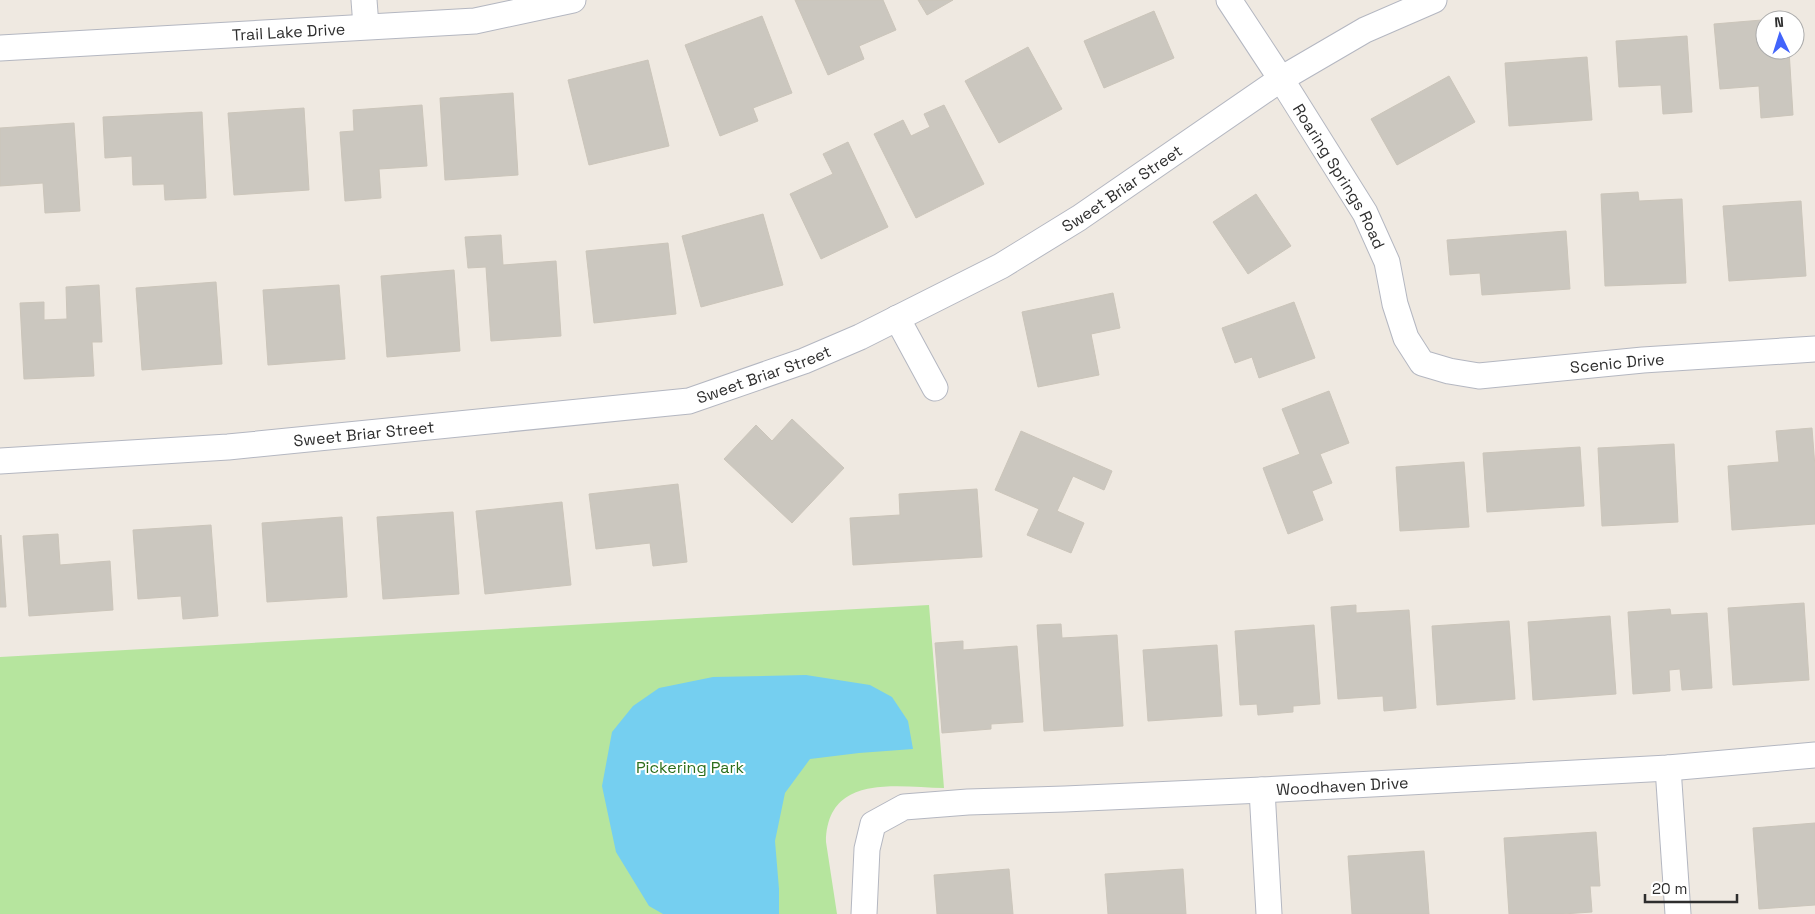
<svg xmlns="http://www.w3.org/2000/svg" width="1815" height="914" font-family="'Space Grotesk',sans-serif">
<rect width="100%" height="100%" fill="#efe9e1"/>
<path fill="#b6e59e" d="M929,605l15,183c-47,-1 -117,-15 -118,54l11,72h-837v-257z"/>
<path fill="#75cff0" d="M806,675l64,10 22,12 16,24 5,28 -54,4 -49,6 -25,34 -10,48 4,48v25h-116l-14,-8 -33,-54 -14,-66 10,-54 21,-26 26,-18 54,-11z"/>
<g fill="#cbc7bf" stroke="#cbc5ba">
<path d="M795,0h88l13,30 -37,16 5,13 -36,16z"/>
<path d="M918,0h35l-26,15z"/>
<path d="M1154,11l20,47 -70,30 -20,-47z"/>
<path d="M762,16l30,77 -39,15 5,13 -38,15 -35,-91z"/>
<path d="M1786,18v2h-21v30h24l4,65 -32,3 -2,-32 -39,3 -6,-65z"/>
<path d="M1687,36l5,76 -29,2 -2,-29 -42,2 -3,-46z"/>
<path d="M1028,47l34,62 -63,34 -34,-62z"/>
<path d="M1587,57l5,63 -83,6 -4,-63z"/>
<path d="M648,60l21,86 -80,19 -21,-85z"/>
<path d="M1449,76l26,46 -78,43 -26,-46z"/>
<path d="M513,93l5,82 -73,5 -5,-82z"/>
<path d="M422,105l5,61 -48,3 2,29 -36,3 -5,-69 14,-1 -1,-21z"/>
<path d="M944,105l40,79 -68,34 -42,-84 29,-14 8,16 19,-9 -6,-13z"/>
<path d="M304,108l5,82 -75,5 -6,-82z"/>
<path d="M202,112l4,86 -41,2 -1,-16 -31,1 -1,-29 -27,2 -2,-41z"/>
<path d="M74,123l6,88 -35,2 -2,-30 -43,3v-58z"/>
<path d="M848,142l40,85 -67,32 -31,-65 43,-20 -10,-20z"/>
<path d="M1638,192l1,9 43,-2 4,84 -81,3 -4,-92z"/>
<path d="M1256,194l35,52 -43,28 -35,-52z"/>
<path d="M1801,201l5,75 -77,5 -6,-75z"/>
<path d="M763,214l20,71 -82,22 -19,-71z"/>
<path d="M1566,231l4,58 -88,6 -2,-22 -30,2 -3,-35z"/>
<path d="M501,235l2,30 53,-4 5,75 -70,5 -5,-74 -18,1 -3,-31z"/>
<path d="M668,243l8,71 -82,9 -8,-72z"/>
<path d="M454,270l6,81 -73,6 -6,-81z"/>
<path d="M216,282l6,82 -80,6 -6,-82z"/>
<path d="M99,285l3,57h-10l2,34 -70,3 -4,-76 24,-1v18l23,-1 -1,-32z"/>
<path d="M339,285l6,74 -77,6 -5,-75z"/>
<path d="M1113,293l7,35 -29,6 8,41 -61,12 -16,-75z"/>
<path d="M1294,302l21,56 -56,20 -7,-21 -17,6 -13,-35z"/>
<path d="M1329,391l20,52 -29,11 12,29 -20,8 11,29 -35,14 -25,-66 37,-14 -18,-45z"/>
<path d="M792,419l52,49 -52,55 -68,-64 32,-34 16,16z"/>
<path d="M1812,428l3,39v57l-83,6 -4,-64 51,-4 -3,-31z"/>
<path d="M1021,431l91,40 -8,19 -31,-14 -16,35 27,12 -13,30 -44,-18 12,-26 -44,-19z"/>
<path d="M1674,444l4,78 -76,4 -4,-78z"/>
<path d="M1580,447l4,59 -97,6 -4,-59z"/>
<path d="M1464,462l5,65 -69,4 -4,-64z"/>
<path d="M678,484l9,78 -34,4 -3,-23 -54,6 -7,-55z"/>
<path d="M977,489l5,68 -129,8 -3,-47 50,-3 -1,-21z"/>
<path d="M562,502l9,83 -86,9 -9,-83z"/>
<path d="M453,512l6,82 -76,5 -6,-82z"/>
<path d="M342,517l5,80 -80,5 -5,-79z"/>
<path d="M211,525l7,91 -35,3 -2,-23 -43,3 -5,-69z"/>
<path d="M58,534l2,31 50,-4 3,49 -84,6 -6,-80z"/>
<path d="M1,535l5,72h-6v-71z"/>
<path d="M1804,603l5,77 -76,5 -5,-77z"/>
<path d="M1356,605v8l53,-3 7,98 -32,3 -1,-15 -45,3 -7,-92z"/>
<path d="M1670,609l1,6 36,-2 5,75 -30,2 -2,-21 -11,1 1,21 -37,3 -5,-82z"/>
<path d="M1610,616l6,78 -83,6 -5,-78z"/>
<path d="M1509,621l6,78 -78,6 -5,-79z"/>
<path d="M1061,624l1,14 55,-3 6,91 -79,5 -7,-106z"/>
<path d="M1314,625l6,79 -27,2v6l-35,3 -1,-11 -17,1 -5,-74z"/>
<path d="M963,641v9l54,-4 6,76 -32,2v5l-49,4 -7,-90z"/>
<path d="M1217,645l5,71 -74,5 -5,-71z"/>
<path d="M1815,823v82l-56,4 -6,-81z"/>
<path d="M1596,832l4,54h-10l2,26 -29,2h-54l-5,-76z"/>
<path d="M1424,851l5,63h-77l-4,-58z"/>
<path d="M1009,869l4,45h-76l-3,-39z"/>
<path d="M1183,869l3,45h-78l-3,-40z"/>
</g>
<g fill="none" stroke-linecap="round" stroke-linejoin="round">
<defs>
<g id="minor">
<path d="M364,0l2,26"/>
<path id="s1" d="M1229,0l52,79 84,134 22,49 8,42 11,34 16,25 27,8 30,5 164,-16 172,-11"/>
<path id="s2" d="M0,48l475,-27 98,-21"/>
<path d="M897,318l38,70"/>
<path id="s3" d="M0,461l228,-14 461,-46 115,-40 56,-24 141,-71 78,-48 202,-139 84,-49 69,-30"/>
<path d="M1668,768l10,146"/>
<path d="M1262,790l7,124"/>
<path id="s4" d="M864,914l3,-65 6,-25 31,-17 64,-5 97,-3 197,-9 406,-22 147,-13"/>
</g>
</defs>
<use href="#minor" stroke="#b4b7c1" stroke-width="27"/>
<use href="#minor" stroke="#fff" stroke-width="25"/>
</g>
<g text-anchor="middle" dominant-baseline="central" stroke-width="4" stroke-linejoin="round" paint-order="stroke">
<g font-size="16" fill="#2e2e2e" stroke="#fff">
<text stroke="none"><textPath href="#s2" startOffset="289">Trail Lake Drive</textPath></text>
<text stroke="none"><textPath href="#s1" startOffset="208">Roaring Springs Road</textPath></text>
<text stroke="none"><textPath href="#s3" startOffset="1176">Sweet Briar Street</textPath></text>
<text stroke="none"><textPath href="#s1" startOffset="612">Scenic Drive</textPath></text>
<text stroke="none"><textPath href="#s3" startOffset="771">Sweet Briar Street</textPath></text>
<text stroke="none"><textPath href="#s3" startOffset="365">Sweet Briar Street</textPath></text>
<text stroke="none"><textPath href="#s4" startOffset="565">Woodhaven Drive</textPath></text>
</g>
<g font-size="16" fill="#2c6e1b" stroke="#fff">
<text x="690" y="767">Pickering Park</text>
</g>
</g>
<g transform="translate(1780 35) rotate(356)"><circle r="24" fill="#ffffff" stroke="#ababab"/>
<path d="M0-4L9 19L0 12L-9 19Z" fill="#4264fb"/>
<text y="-8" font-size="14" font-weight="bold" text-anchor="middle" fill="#2e2e2e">N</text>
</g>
<path d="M1645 894v8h92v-8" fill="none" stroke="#2e2e2e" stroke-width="2.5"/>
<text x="1652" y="894" font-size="15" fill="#2e2e2e" stroke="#ffffff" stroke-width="4" paint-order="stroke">20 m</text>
</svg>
